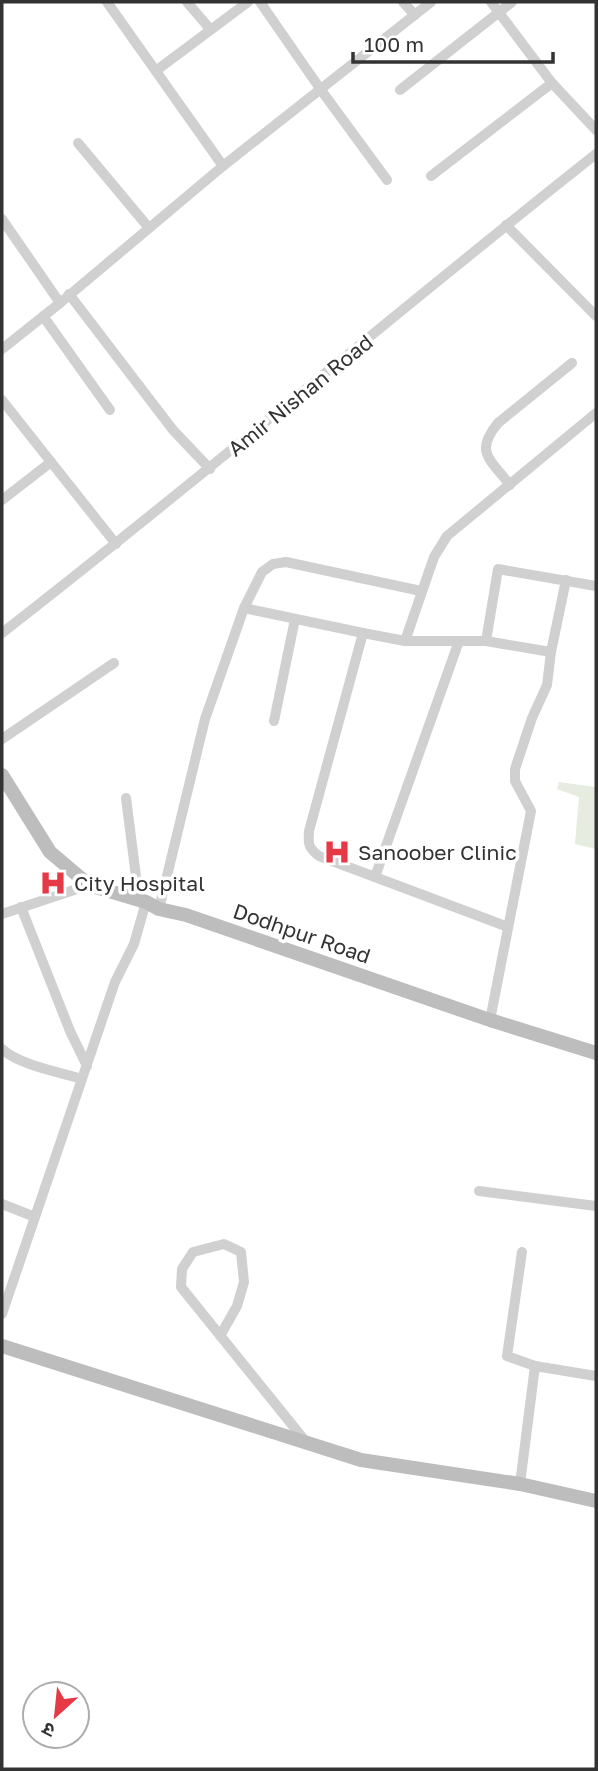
<svg xmlns="http://www.w3.org/2000/svg" width="598" height="1771" font-family="'Golos Text','Noto Sans Devanagari',sans-serif">
<rect width="100%" height="100%" fill="#fff"/>
<path fill="#e6ecdf" d="M559,782l37,5v62l-21,-5 4,-47 -22,-8z"/>
<g fill="none" stroke-linecap="round" stroke-linejoin="round">
<g stroke="#d0d0d0" stroke-width="10">
<path d="M107,2l116,164 208,-164"/>
<path d="M187,2l23,27"/>
<path d="M260,2l61,88 66,90"/>
<path d="M403,2l12,13"/>
<path d="M491,2l61,81 44,47"/>
<path d="M157,70l91,-68"/>
<path d="M400,90l112,-88"/>
<path d="M78,143l71,85"/>
<path d="M431,176l121,-93"/>
<path d="M2,219l58,84"/>
<path d="M506,225l90,91"/>
<path d="M69,294l104,136 37,39"/>
<path d="M43,316l67,94"/>
<path d="M2,349l58,-46 163,-137"/>
<path d="M2,400l49,62"/>
<path d="M510,485c-20,-26 -36,-33 -12,-62l74,-60"/>
<path d="M2,500l49,-38 65,82"/>
<path d="M244,608l119,25"/>
<path d="M2,633c201,-156 394,-321 594,-479"/>
<path d="M405,641l29,-84 13,-21 149,-123"/>
<path d="M486,641l12,-72 98,17"/>
<path d="M274,721l21,-102"/>
<path d="M2,739l112,-76"/>
<path d="M126,798l13,102"/>
<path d="M375,877l84,-236"/>
<path d="M21,907l49,124 17,35"/>
<path d="M159,909l46,-190 39,-111 18,-36 11,-8 13,-2 135,29"/>
<path d="M2,914l87,-29"/>
<path d="M508,927l-189,-71c-11,-8 -11,-13 -10,-25l54,-198 42,8h81l65,11"/>
<path d="M490,1020l41,-209 -16,-30v-12l17,-51 15,-33 4,-33 15,-72"/>
<path d="M2,1049c17,16 57,23 80,30"/>
<path d="M479,1191l117,15"/>
<path d="M2,1204l33,13"/>
<path d="M522,1252l-15,104 28,10 61,10"/>
<path d="M2,1314l113,-332 19,-38 12,-42"/>
<path d="M220,1336l17,-30 7,-24 -3,-30 -17,-8 -31,8 -11,17 -1,18 125,155"/>
<path d="M520,1484l15,-118"/>
</g>
<g stroke="#bdbdbd" stroke-width="14">
<path d="M2,775l48,77 39,33 57,17 13,7 27,6 304,105 106,33"/>
<path d="M2,1346l359,114 159,24 76,17"/>
</g>
</g>
<defs>
<symbol id="hospital-bare" viewBox="-9 -9 18 18"><path d="M-5-5h3v3.5h4V-5h3V5h-3V1.5h-4V5h-3Z" fill="#e63946" stroke="#fff" stroke-width="2.5" paint-order="stroke"/></symbol>
</defs>
<g fill-rule="evenodd">
<use href="#hospital-bare" x="318" y="833" width="38" height="38"/>
<use href="#hospital-bare" x="34" y="864" width="38" height="38"/>
</g>
<g text-anchor="middle" dominant-baseline="central" stroke-width="7" stroke-linejoin="round" paint-order="stroke">
<g font-size="21" fill="#333" stroke="#fff">
<text transform="translate(300 395) rotate(-39)">Amir Nishan Road</text>
<text transform="translate(302 933) rotate(19)">Dodhpur Road</text>
</g>
<g font-size="21" fill="#333" stroke="#fff" text-anchor="start">
<text x="358" y="852">Sanoober Clinic</text>
<text x="74" y="883">City Hospital</text>
</g>
</g>
<rect width="598" height="1771" fill="none" stroke="#333333" stroke-width="7"/>
<g transform="translate(56 1715) rotate(207)"><circle r="33" fill="#ffffff" stroke="#adadad" stroke-width="2"/>
<path d="M0-5L12 26L0 18L-12 26Z" fill="#e63946"/>
<text y="-10" font-size="19" font-weight="bold" text-anchor="middle" fill="#333333">उ</text>
</g>
<path d="M353 52v10h200v-10" fill="none" stroke="#333333" stroke-width="3.5"/>
<text x="364" y="52" font-size="21" fill="#333333" stroke="#ffffff" stroke-width="5" paint-order="stroke">100 m</text>
</svg>
